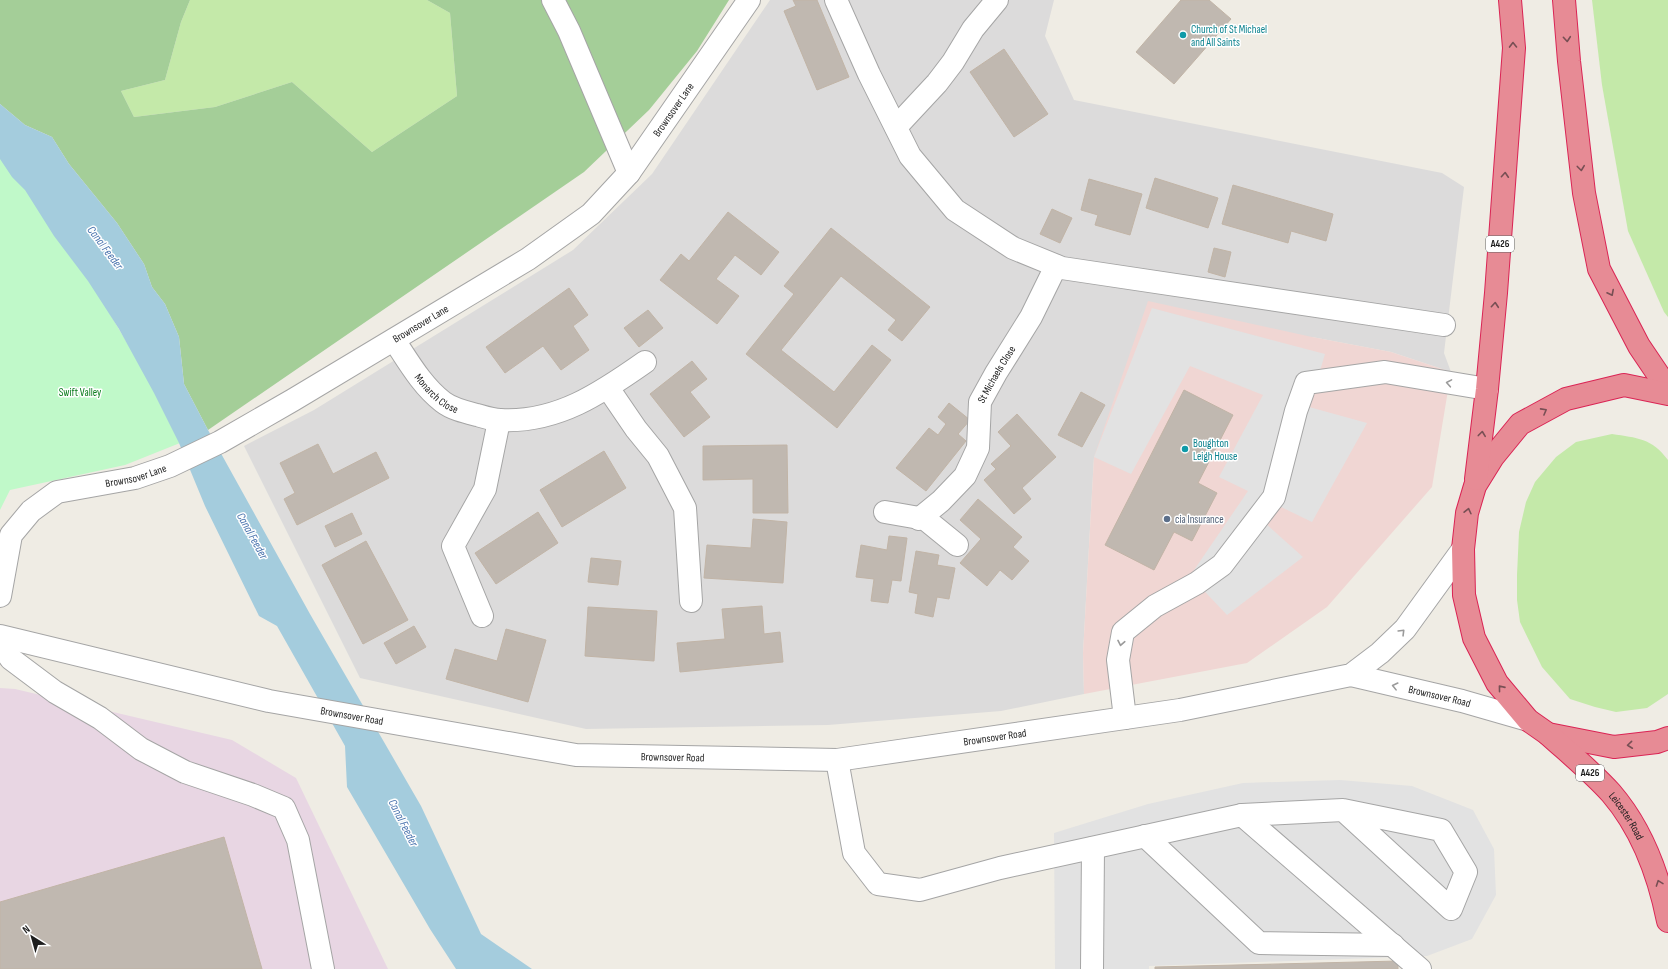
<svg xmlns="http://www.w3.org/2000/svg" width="1668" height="969" font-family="'Sofia Sans Condensed',sans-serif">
<rect width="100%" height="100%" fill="#efece4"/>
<path fill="#dcdbdb" d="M770,0h284l-9,36 29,64 368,73 22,14 -20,166 7,19 -60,-20 -79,-15 -218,120 -11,196 1,41 -83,17 -173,14 -242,4 -226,-51 -116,-232 70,-36 259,-160 79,-76z"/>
<path fill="#f0d6d3" d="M1148,301l164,36 79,15 60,20 -19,115 -105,120 -80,56 -163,31 -1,-41 11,-196z"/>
<path fill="#e8d6e3" d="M0,688l15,1 217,51 64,38 92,191h-388z"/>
<g fill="#c4e9a9">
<path d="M190,0h237l23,13 7,83 -85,56 -80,-70 -77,25 -81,10 -13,-26 44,-11 16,-58z"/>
<path d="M1592,0h76v317l-4,-5 -36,-81 -26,-146z"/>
<path d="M1612,434c25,4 40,4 56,26v234l-21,14 -31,4 -21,-5 -25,-8 -28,-32 -22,-45 -3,-22v-25l2,-43 7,-30 9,-20 21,-25 20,-15z"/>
</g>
<path fill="#a4ce98" d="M0,0h190l-9,22 -16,58 -44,11 13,26 81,-10 77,-25 80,70 85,-56 -7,-83 -23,-13h302l-32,51 -48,59 -65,62 -376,258 -24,-46 -5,-47 -14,-33 -13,-17 -8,-23 -27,-41 -48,-59 -17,-27 -27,-12 -25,-21z"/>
<path fill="#c0f9c9" d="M0,128l185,313 -60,24 -115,25 -10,20z"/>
<g fill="#e2e2e2">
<path d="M1152,308l173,46 -16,53 58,16 -55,99 -35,-17 -12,18 38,34 -76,58 -37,-39 58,-85 -29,-14 44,-82 -73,-29 -59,108 -37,-17z"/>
<path d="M1340,780l72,6 61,24 21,39 2,46 -24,44 -45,17 -278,10v3h-94l-1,-136 94,-29 95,-21z"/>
</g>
<path fill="#a4ccdd" d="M0,104l25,21 27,12 17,27 48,59 27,41 8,23 13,17 14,33 5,47 24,46 102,184 111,192 60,128 51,35h-76l-26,-40 -83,-142 -2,-41 -68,-120 -18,-10 -54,-110 -26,-63 -25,-50 -35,-64 -31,-48 -34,-45 -29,-46 -13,-13 -12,-18z"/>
<g fill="#c0b8b0" stroke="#c1b4a6">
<path d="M793,0h24l32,77 -32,13 -33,-79 12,-5z"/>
<path d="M1181,0h28l22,19 -57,65 -38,-32z"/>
<path d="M1004,49l44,65 -34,23 -44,-65z"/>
<path d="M1155,178l63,20 -10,30 -62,-20z"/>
<path d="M1089,179l53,15 -12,41 -35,-10 3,-10 -17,-5z"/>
<path d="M1233,185l100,29 -7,27 -35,-10 -3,12 -66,-19z"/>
<path d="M1052,209l20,9 -12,25 -20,-9z"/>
<path d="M728,212l51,40 -18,23 -26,-20 -19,24 23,17 -22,28 -57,-44 21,-26 8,7z"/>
<path d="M831,228l99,79 -28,34 -14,-11 8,-10 -55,-44 -60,74 53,42 38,-47 19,15 -54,68 -91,-74 48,-60 -10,-8z"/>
<path d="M1214,248l17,4 -6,25 -17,-5z"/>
<path d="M569,288l19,27 -15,11 16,24 -28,20 -18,-24 -38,27 -19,-26z"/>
<path d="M648,310l15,18 -24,19 -15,-19z"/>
<path d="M692,361l15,18 -17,13 20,25 -26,20 -34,-43z"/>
<path d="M1184,390l49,25 -35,68 19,10 -25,48 -18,-9 -20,38 -49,-25z"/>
<path d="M1081,392l24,13 -23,42 -24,-12z"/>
<path d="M949,403l21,17 -12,14 8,7 -40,50 -30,-23 33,-40 9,7 8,-11 -8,-7z"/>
<path d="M1017,414l39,43 -34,31 9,11 -17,15 -30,-34 12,-11 -5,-5 20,-18 -13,-14z"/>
<path d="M318,444l15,30 43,-22 13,26 -92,47 -13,-26 11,-6 -15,-30z"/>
<path d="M787,445l1,68h-35v-34l-50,1v-34z"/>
<path d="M604,451l22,37 -64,39 -22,-37z"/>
<path d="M978,499l44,38 -9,10 16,14 -17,19 -12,-10 -13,16 -27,-23 21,-24 -21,-19z"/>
<path d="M538,512l20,31 -62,41 -21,-31z"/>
<path d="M352,513l10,21 -27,13 -10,-21z"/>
<path d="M753,519l34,3 -4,61 -79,-5 3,-33 44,3z"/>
<path d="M889,536l18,2 -6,43 -9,-1 -4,23 -17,-2 3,-22 -18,-2 5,-32 26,5z"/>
<path d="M366,541l42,79 -45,24 -41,-79z"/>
<path d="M916,551l23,4 -2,10 18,3 -6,31 -12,-2 -4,20 -18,-4 3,-19 -9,-2z"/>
<path d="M591,558l30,3 -3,24 -30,-3z"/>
<path d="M762,606l2,28 16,-2 3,30 -103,10 -3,-29 48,-4 -3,-30z"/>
<path d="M588,607l69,4 -3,50 -69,-5z"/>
<path d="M414,626l12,21 -30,17 -12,-21z"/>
<path d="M506,629l40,11 -18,62 -82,-23 9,-30 42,12z"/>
<path d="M224,837l38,132h-262v-67z"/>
<path d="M1398,961v8h-243v-2z"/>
</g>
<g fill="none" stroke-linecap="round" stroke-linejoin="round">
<defs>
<g id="minor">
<path d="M553,0l16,31 60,142"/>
<path d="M836,0l33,74 41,82 45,54 58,38 49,20 382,57"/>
<path d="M896,127l41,-44 16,-21 20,-33 24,-29"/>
<path id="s1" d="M394,340c14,21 28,46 49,62 9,7 22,10 34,13 7,2 16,5 24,5 56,3 100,-27 144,-58"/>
<path d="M608,388l28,41 22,27 27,52 6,93"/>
<path d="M885,512l40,7 32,26"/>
<path id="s2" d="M919,519l22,-18 24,-25 13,-28 2,-46 16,-29 35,-56 25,-51"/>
<path id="s3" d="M0,596l11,-61 20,-24 26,-19 78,-14 35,-12 50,-24 73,-42 235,-141 63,-45 38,-41 120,-173"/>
<path d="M482,616l-29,-70 32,-57 14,-68"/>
<path id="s4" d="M0,636l269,65 307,54 261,5 343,-50 171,-35 29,-22 25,-24 58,-80"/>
<path d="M0,644l11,15 44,33 45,26 41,31 44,23 68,23 31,13 14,32 25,129"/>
<path id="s5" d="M1351,675l111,26 66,19"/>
<path d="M1125,718l-7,-58 5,-28 32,-26 42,-23 25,-18 52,-68 22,-86 10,-28 79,-11 102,17"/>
<path d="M837,760l17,93 24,31 42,6 80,-22 242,-53 178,154"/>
<path d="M1242,815l101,-5 98,20 25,42 -15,37 -108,-99"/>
<path d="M1145,836l114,107 134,2"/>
<path d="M1092,969l1,-121"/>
</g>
<g id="highway">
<path d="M1564,0l5,61 15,132 15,76 40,77 29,43"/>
<path d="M1668,394l-44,-9 -58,14 -46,25 -27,33 -18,29 -8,27 -4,36 1,46 10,43 23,45 31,37 20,14 66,13 43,-5 11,-4"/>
<path d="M1476,479l11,-90 9,-96 18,-245 -4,-48"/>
<path id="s6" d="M1548,734c21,19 44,38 63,59 31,36 48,83 57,128"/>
</g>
</defs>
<use href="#minor" stroke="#a5a5a5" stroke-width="24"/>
<use href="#highway" stroke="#da2454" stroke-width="24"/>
<use href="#minor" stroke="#fff" stroke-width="22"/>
<use href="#highway" stroke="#e78b95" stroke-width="22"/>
</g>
<defs><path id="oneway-chevron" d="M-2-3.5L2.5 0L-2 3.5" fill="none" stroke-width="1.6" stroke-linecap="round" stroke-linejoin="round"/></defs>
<g stroke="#784f54">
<use href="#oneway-chevron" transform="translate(1567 39) rotate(85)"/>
<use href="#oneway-chevron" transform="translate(1513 45) rotate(-91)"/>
<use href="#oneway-chevron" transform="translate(1581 168) rotate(83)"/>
<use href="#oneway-chevron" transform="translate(1505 175) rotate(-86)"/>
<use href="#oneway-chevron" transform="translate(1611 293) rotate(63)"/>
<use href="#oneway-chevron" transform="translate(1495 305) rotate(-85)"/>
<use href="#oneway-chevron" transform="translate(1544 411) rotate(-29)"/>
<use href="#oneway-chevron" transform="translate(1482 434) rotate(-83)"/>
<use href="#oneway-chevron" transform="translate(1468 511) rotate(-77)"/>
<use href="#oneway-chevron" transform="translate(1501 688) rotate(-129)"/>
<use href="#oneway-chevron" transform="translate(1630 745) rotate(174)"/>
<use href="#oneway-chevron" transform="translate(1659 883) rotate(-110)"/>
</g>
<g stroke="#9a9a9a">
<use href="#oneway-chevron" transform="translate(1449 383) rotate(-170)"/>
<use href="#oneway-chevron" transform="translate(1402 632) rotate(-45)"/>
<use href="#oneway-chevron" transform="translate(1121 643) rotate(101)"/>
<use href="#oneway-chevron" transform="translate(1395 686) rotate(-166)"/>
</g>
<g fill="#0f9aa8" stroke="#fff" stroke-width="1.5">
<circle cx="1183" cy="35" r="4"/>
<circle cx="1185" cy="449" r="4"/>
</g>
<circle fill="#5c6f8a" stroke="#fff" stroke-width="1.5" cx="1167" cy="519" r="4"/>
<g text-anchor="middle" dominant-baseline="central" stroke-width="3" stroke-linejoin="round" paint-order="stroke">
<g fill="#fff" stroke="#626262" stroke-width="1">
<rect x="1486" y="236" width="28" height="16" rx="3"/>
<rect x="1576" y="765" width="28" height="16" rx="3"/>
</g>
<g font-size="10" font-weight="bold" fill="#1e1e1e">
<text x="1500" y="244">A426</text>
<text x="1590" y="773">A426</text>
</g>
<g font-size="11" fill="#0d838f" stroke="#fff" text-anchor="start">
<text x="1191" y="29">Church of St Michael<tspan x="1191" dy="13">and All Saints</tspan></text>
<text x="1193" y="443">Boughton<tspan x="1193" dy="13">Leigh House</tspan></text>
</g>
<g font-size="11" fill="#1e1e1e" stroke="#fff">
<text stroke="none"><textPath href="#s3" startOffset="866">Brownsover Lane</textPath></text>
<text stroke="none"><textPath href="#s3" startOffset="530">Brownsover Lane</textPath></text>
<text stroke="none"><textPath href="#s2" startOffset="172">St Michaels Close</textPath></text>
<text stroke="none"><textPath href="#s1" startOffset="69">Monarch Close</textPath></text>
<text stroke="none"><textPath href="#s3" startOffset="206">Brownsover Lane</textPath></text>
<text stroke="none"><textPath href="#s5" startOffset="91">Brownsover Road</textPath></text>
<text stroke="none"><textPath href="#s4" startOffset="361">Brownsover Road</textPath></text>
<text stroke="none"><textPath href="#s4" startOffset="1009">Brownsover Road</textPath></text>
<text stroke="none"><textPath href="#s4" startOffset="685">Brownsover Road</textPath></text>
<text stroke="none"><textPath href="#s6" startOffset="114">Leicester Road</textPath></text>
</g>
<g font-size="11" fill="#0b7c1d" stroke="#fff">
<text x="80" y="392">Swift Valley</text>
</g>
<g font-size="11" fill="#4e5e75" stroke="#fff" text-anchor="start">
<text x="1175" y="519">cia Insurance</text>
</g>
<g font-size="12" font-style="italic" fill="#4a74ae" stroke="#fff">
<text transform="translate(105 248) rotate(53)">Canal Feeder</text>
<text transform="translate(252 536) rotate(61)">Canal Feeder</text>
<text transform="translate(403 823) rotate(63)">Canal Feeder</text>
</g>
</g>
<g transform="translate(32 937) rotate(323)" stroke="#ffffff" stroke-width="3" paint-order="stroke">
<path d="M0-3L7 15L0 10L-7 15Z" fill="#1e1e1e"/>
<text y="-6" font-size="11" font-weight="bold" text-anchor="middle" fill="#1e1e1e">N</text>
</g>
</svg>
